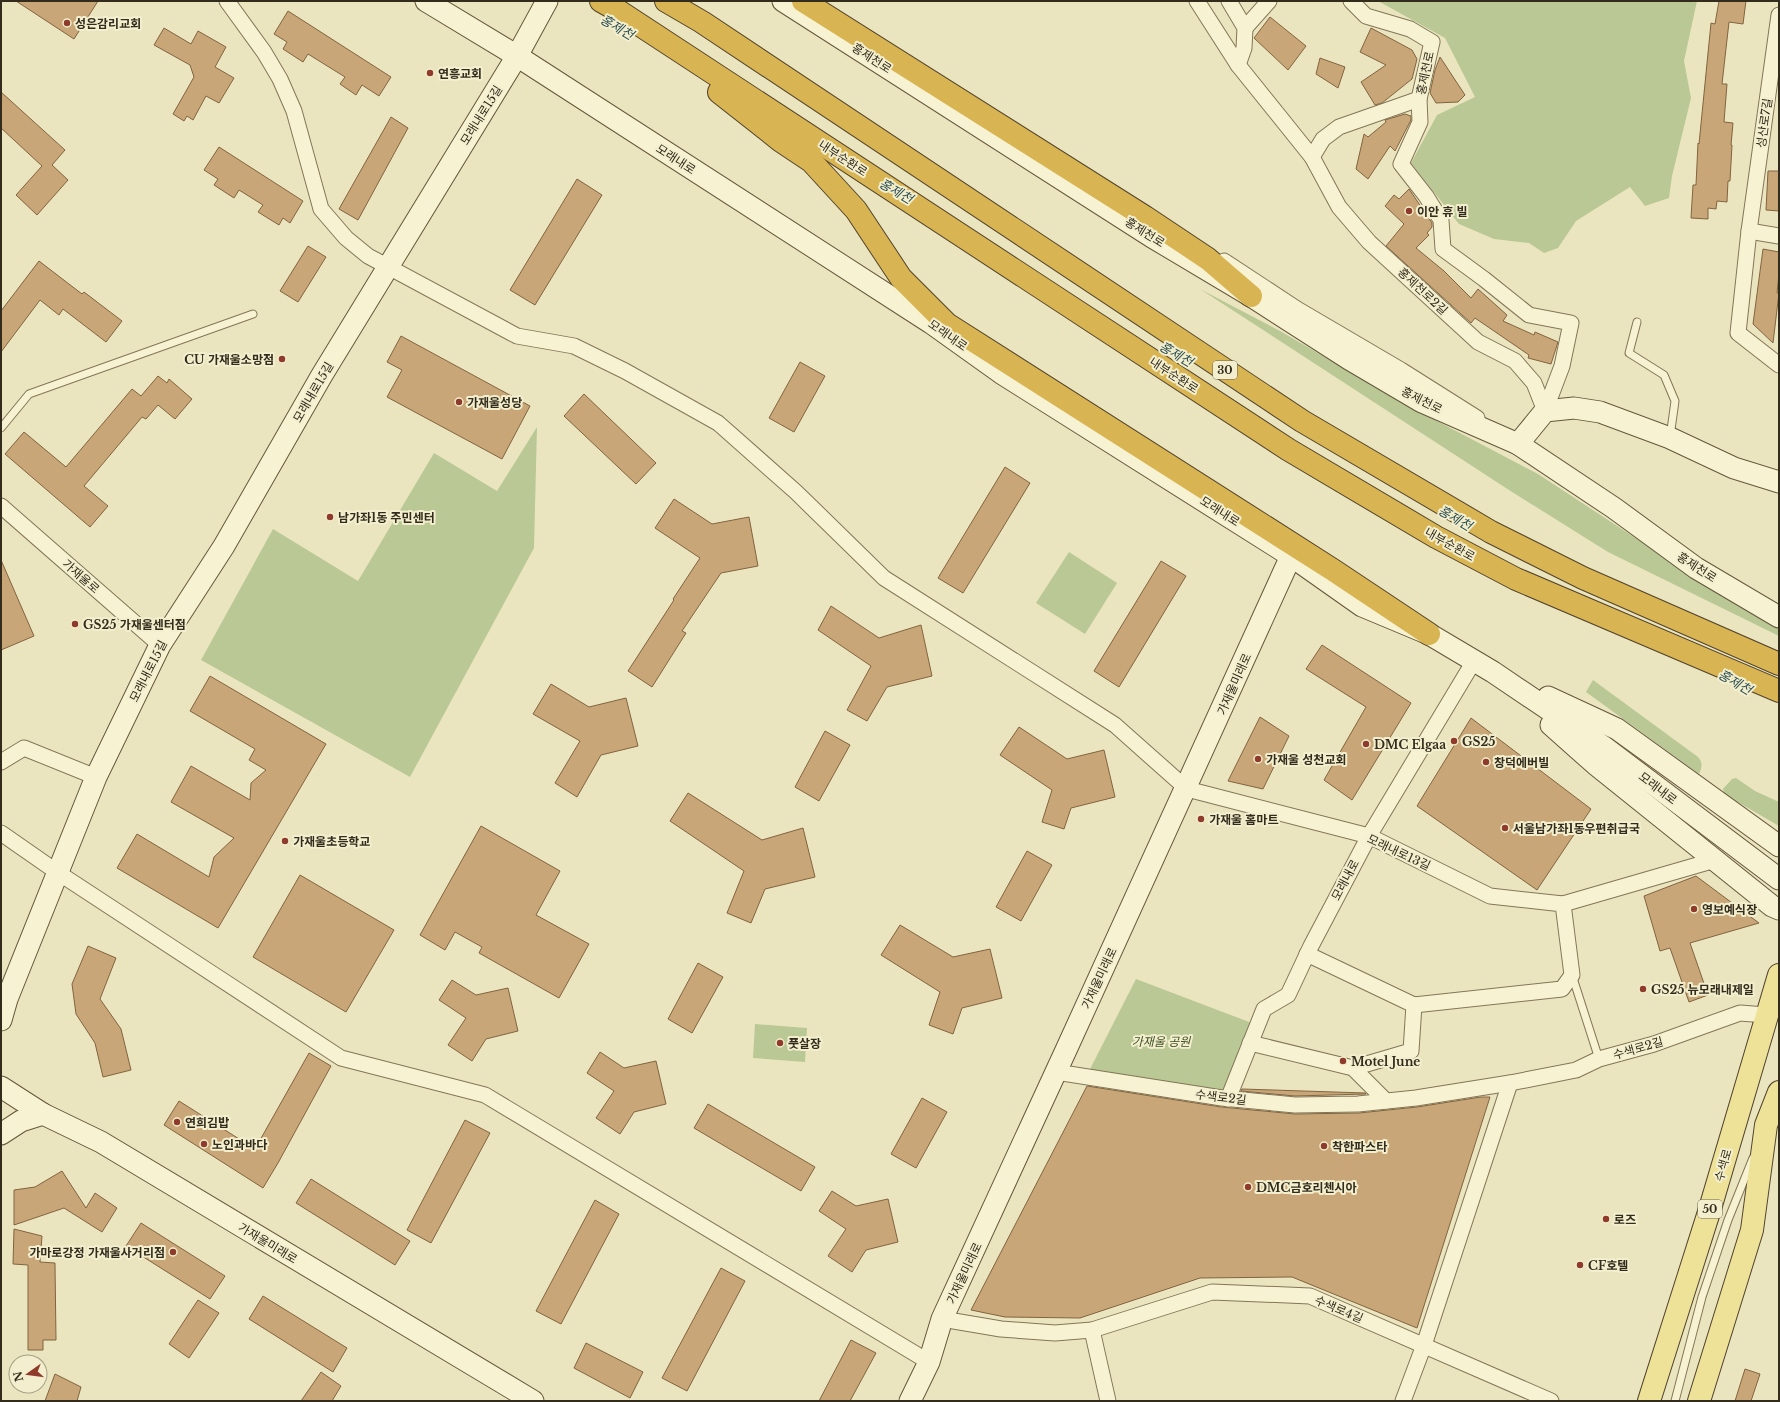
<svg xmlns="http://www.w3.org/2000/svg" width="1780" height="1402" font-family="'Libre Baskerville','Noto Sans KR',serif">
<rect width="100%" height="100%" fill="#ebe5bf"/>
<g fill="#b9c894">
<path d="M1378,1h319l-13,60 7,37 -19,78 -3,22 -24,8 -15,-19 -54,34 -18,27 -14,5 -15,-10 -35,-4 -35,-15 -48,-61 26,-48 38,-18 -30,-59z"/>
<path d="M1200,289l80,42 138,80 120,63 125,82 116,72v8l-171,-84 -99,-62z"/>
<path d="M537,427l-3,121 -124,229 -209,-117 72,-131 85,52 76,-128 63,38z"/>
<path d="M1069,552l48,31 -32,51 -49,-31z"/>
<path d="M1593,680l105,77c5,6 4,10 1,17l-113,-82z"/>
<path d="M1736,778l19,13 24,11v24l-55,-32 -1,-5 9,-10z"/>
<path d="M1136,979l121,46 -35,73 -137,-19z"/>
<path d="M755,1024l52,4 -2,34 -52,-4z"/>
</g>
<path fill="#ebe5bf" d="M553,1h113l418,268 169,101 51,36 166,95 309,157v55l-71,-29 -214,-98 -101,-54 -337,-227 -142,-86 -130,-82 -2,3z"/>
<g fill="#c8a677" stroke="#816440">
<path d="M16,1h82l-24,38z"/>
<path d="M1719,1h27l-3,23 -14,-2 -7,62h5l-3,38 9,1 -2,22h1l-2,36h-2l-1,21 -10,-1 -1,8 -8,-1v11l-17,-1 2,-33h3l2,-42 1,1 12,-121 4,1z"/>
<path d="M288,11l103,66 -12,19 -17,-11 -6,10 -16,-11 5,-7 -37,-23 -5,8 -20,-13 4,-7 -13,-8z"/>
<path d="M1270,17l36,29 -18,24 -34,-32z"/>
<path d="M164,28l27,16 7,-13 28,16 -11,20 19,11 -15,25 -13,-7 -13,24 -6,-4 -3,5 -11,-7 21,-37 -4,-12 -36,-20z"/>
<path d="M1371,28l41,22 5,9 -5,20 -30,24 -7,2 -14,-23 25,-17 -26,-13z"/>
<path d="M1440,57l25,38 -7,7 -22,1 -6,-10 5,-23z"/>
<path d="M1320,58l25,9 -7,21 -22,-14z"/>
<path d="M1,92l64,58 -13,15 16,15 -31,35 -21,-20 26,-29 -41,-38z"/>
<path d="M1405,114l6,2v4l-16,31 -5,-5 -22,33 -12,-10 8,-35 4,3 18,-15 -1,-2z"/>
<path d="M391,117l17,11 -50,92 -19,-11z"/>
<path d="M219,147l84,54 -13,22 -7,-5 -4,7 -21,-13 5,-7 -24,-15 -5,8 -20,-13 4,-6 -14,-9z"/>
<path d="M1768,171h11v40l-13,-1z"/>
<path d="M577,179l25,16 -67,110 -25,-15z"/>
<path d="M1409,189l23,34v4l-5,6 2,2 -13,13 28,23 27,27 7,-9 29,26 -4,6 31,14 1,-3 23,10 -7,22 -23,-6 1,-3 -54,-37 -4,5 -85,-77 18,-22 -19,-18 9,-11 5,4z"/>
<path d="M308,246l18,11 -28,45 -18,-11z"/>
<path d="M1763,249l16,3v22l-2,19h2l-6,50 -20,-19z"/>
<path d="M39,261l43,33 2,-2 38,29 -16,21 -43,-33 -4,6 -19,-15 -39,52v-41z"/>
<path d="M401,336l129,70 -28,53 -115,-62 15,-27 -15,-8z"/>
<path d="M800,362l25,14 -31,56 -25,-14z"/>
<path d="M158,376l9,7 2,-4 23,20 -17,20 -17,-14 -12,14 -4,-2 -58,69 24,20 -18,21 -85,-73 19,-22 42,35 66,-78 9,7z"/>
<path d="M584,394l72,69 -20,21 -72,-68z"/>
<path d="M1005,467l25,16 -67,110 -25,-15z"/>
<path d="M674,499l38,25 37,-7 9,49 -37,7 -39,58 4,2 -34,54 -24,-16 46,-71 -1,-1 27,-41 -45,-30z"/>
<path d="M1,560l33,76 -33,14z"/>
<path d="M1161,561l25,15 -67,111 -25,-16z"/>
<path d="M831,606l48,32 42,-13 11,51 -45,11 -20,34 -20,-11 24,-44 -53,-36z"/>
<path d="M1322,645l89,58 -59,97 -28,-20 42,-73 -60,-38z"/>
<path d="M210,676l116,68 -108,184 -101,-60 20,-34 72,43 5,-20 20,-19 -63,-36 20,-36 59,34 1,-17 15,-13 -17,-10 6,-11 -65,-38z"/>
<path d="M551,684l38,23 37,-9 12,48 -37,9 -24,42 -22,-14 25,-42 -47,-27z"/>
<path d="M1260,717l29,19 -26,53 -35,-8z"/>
<path d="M1471,718l120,91 -54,81 -120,-84z"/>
<path d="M1019,727l48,32 37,-9 11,47 -44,11 -7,21 -22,-7 10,-32 -52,-35z"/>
<path d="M825,731l25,14 -31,56 -24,-14z"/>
<path d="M688,793l74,47 41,-12 12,49 -50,12 -14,34 -24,-10 17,-42 -74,-50z"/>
<path d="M481,826l79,45 -24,44 53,29 -30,54 -80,-45 3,-6 -27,-15 -10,18 -25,-15z"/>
<path d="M1027,851l25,14 -31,56 -25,-14z"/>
<path d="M300,875l94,55 -48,82 -93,-55z"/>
<path d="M1696,876l63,47 -69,20 18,52 -19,7 -19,-54 -10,3 -16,-55z"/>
<path d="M900,925l53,32 37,-8 12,49 -40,10 -9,26 -24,-9 11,-33 -59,-37z"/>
<path d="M88,946l28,12 -16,41 21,30 10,41 -28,7 -8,-34 -19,-29 -4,-30z"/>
<path d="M698,963l25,14 -31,56 -24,-14z"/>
<path d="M452,980l24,15 32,-7 10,43 -32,8 -14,22 -24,-16 18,-27 -27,-18z"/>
<path d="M600,1052l24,16 32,-7 10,43 -32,8 -14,22 -24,-16 18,-27 -27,-18z"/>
<path d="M309,1053l22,13 -53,97 -15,25 -99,-63 15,-24 76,48z"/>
<path d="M1087,1086l134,21 74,7 64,-1 58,-6 64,-10h9l-73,231 -125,-51 -92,1 -120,40 -75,-1 -34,-7z"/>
<path d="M1242,1089l123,4 1,1 -71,2 -54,-5z"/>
<path d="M922,1098l25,14 -31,56 -25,-14z"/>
<path d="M708,1104l107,63 -14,24 -107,-63z"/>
<path d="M465,1120l25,13 -59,110 -24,-13z"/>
<path d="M62,1171l24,37 9,-15 22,15 -15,24 -38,-24 -50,17v-35l21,-3z"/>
<path d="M311,1179l99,62 -15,24 -99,-62z"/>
<path d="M832,1191l24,15 32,-7 10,43 -32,8 -14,22 -24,-16 18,-27 -27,-18z"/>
<path d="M595,1200l24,14 -58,110 -25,-13z"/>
<path d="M141,1223l84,53 -15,23 -84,-53z"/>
<path d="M14,1229l28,7 -2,26 15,1 1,77h-13v10h-15v-85l-15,-1z"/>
<path d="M721,1268l24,13 -58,110 -25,-13z"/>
<path d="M263,1296l84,52 -14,24 -84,-53z"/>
<path d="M198,1300l21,13 -30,45 -20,-14z"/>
<path d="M851,1340l25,13 -26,48h-31z"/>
<path d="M586,1343l57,29 -13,26 -56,-30z"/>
<path d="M1745,1369l15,5 -9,27h-16z"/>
<path d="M321,1372l20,14 -9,15h-31z"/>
<path d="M55,1374l26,13 -4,14h-32z"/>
</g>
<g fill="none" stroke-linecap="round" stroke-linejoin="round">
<defs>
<g id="lane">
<path d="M1637,322l-8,31 35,22 11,26 -5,36"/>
<path d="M1,428l28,-34 224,-80"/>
<path d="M1572,975l27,84"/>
<path d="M1675,1401l27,-104 26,-77 25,-62"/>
</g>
<g id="street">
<path d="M227,1l37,51 16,27 14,32 27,98 25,29 22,18 149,80 57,10 51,25 93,52 78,69 88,86 231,147 72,64 182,47 121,60 73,8 9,71 -10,14 -148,16 -107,-51"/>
<path d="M1197,1l41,64 74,92 27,50 30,35 109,100 37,19 19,22 11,28"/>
<path d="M1229,1l16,27 -1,20 -6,17"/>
<path d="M1351,1l15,15 44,13 22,13 -13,57 1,23 -19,42 25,32 15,24 2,29 41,30 45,36 42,8 -9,43 -17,45"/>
<path d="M1779,15l-30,216 -11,102 41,32"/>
<path d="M1245,28l24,-27"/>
<path d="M1312,157l11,-18 16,-12 80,-28"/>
<path d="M1749,231l30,5"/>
<path d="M1224,261l73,48 104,61 76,48"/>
<path d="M1,506l159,139"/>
<path d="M1,762l23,-14 72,29"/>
<path d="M1,833l56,39 284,186 144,37 444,267"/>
<path d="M1563,904l152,-44"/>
<path d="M1250,1043l103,25 33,33"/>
<path d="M1353,1068l58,-17 3,-46"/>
<path d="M1056,1072l166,26 73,7 63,-1 58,-6 94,-15 66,-13 23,-11 55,-15 86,-31 26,2"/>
<path d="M1228,1099l36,-90 24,-14 23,-49 58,-110 105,-175"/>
<path d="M942,1319l59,10 54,4 37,-3 120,-38 98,4 241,105"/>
<path d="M1092,1330l16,71"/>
<path d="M1403,1401l21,-56 86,-262"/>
</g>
<g id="secondary">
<path d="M426,1l91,55 414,267 70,50 290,183 71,50 67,28 64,38 111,75 175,132"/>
<path d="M783,1l369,236 99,59 98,63 73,43 96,42 96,64 82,60 83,49"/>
<path d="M1518,444l27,-33 29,-3 26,4 70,26 64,30 45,14"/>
<path d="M1548,697l69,32 162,117"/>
<path d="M1551,725l44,39 177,142 7,3"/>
<path d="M1,1020l6,-21 89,-222 64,-132 64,-99 98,-171 195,-319 30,-55"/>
<path d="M1,1087l42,27 58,28 432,259"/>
<path d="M1,1134l20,-13 22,-7"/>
<path d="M910,1401l19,-39 13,-43c117,-254 235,-508 349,-763"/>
</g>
<g id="primary">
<path d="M1649,1401l60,-189 70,-237"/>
<path d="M1699,1401l53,-171 14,-105 13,-33"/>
</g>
<g id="highway">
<path d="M601,1l16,9 672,440 147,87 80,42 263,112"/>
<path d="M666,1l36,21 600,399 189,111 92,46 196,86"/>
<path d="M803,1l342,216 63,42 43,37"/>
<path d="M719,92l62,49 30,20 45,49 45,68 46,46 386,246 96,64"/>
</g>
</defs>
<use href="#lane" stroke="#837658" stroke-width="9"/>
<use href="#street" stroke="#837658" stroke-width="17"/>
<use href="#secondary" stroke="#65573c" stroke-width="23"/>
<use href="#primary" stroke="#51432d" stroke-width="24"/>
<use href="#highway" stroke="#51432d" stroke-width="24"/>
<use href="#lane" stroke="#f7f2d2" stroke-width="7"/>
<use href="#street" stroke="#f7f2d2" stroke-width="15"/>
<use href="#secondary" stroke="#f7f2d2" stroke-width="21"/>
<use href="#primary" stroke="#eee198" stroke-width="22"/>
<use href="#highway" stroke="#d8b452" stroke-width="22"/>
</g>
<g fill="#8f3b2b" stroke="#f3efce" stroke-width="1.5">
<circle cx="67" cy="23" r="4"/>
<circle cx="430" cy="73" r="4"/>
<circle cx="1409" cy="211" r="4"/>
<circle cx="282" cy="359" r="4"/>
<circle cx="459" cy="402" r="4"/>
<circle cx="330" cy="517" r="4"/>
<circle cx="75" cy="624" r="4"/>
<circle cx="1454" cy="741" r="4"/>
<circle cx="1366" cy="744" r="4"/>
<circle cx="1258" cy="759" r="4"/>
<circle cx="1486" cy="762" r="4"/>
<circle cx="1201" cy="819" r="4"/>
<circle cx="1505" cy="828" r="4"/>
<circle cx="285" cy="841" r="4"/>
<circle cx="1694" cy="909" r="4"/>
<circle cx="1643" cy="989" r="4"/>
<circle cx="780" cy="1043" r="4"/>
<circle cx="1343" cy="1061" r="4"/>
<circle cx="177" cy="1122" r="4"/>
<circle cx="204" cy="1144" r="4"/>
<circle cx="1324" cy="1146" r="4"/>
<circle cx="1248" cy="1187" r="4"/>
<circle cx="1606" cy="1219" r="4"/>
<circle cx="173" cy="1252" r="4"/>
<circle cx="1580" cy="1265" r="4"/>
</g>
<g text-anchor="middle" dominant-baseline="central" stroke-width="4" stroke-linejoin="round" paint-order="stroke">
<g fill="#f3efce" stroke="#6d6651" stroke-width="1">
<rect x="1213" y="361" width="24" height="18" rx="3"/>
<rect x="1698" y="1200" width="24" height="18" rx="3"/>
</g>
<g font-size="11" font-weight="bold" fill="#332b1c">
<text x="1225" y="370">30</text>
<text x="1710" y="1209">50</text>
</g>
<g font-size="12" font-weight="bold" fill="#332b1c" stroke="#f3efce" text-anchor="start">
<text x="75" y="23">성은감리교회</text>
<text x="438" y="73">연흥교회</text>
<text x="1417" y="211">이안 휴 빌</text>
<text x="274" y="359" text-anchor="end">CU 가재울소망점</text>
<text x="467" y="402">가재울성당</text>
<text x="338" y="517">남가좌1동 주민센터</text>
<text x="83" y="624">GS25 가재울센터점</text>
<text x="1462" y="741">GS25</text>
<text x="1374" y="744">DMC Elgaa</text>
<text x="1266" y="759">가재울 성천교회</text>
<text x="1494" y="762">창덕에버빌</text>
<text x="1209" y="819">가재울 홈마트</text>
<text x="1513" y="828">서울남가좌1동우편취급국</text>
<text x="293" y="841">가재울초등학교</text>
<text x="1702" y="909">영보예식장</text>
<text x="1651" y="989">GS25 뉴모래내제일</text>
<text x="788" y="1043">풋살장</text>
<text x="1351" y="1061">Motel June</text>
<text x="185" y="1122">연희김밥</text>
<text x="212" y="1144">노인과바다</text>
<text x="1332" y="1146">착한파스타</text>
<text x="1256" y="1187">DMC금호리첸시아</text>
<text x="1614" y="1219">로즈</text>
<text x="165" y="1252" text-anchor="end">가마로강정 가재울사거리점</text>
<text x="1588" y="1265">CF호텔</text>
</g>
<g font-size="12" fill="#332b1c" stroke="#f3efce">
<text transform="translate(872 58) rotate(33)">홍제천로</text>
<text transform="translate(1425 73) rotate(-78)">홍제천로</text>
<text transform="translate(481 115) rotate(-58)">모래내로15길</text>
<text transform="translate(1764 123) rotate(-82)">성산로7길</text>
<text transform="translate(843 158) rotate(33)">내부순환로</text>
<text transform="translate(676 159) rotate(33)">모래내로</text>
<text transform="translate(1145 232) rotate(32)">홍제천로</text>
<text transform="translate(1423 291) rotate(43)">홍제천로2길</text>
<text transform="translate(948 335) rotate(35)">모래내로</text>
<text transform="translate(1174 375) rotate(33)">내부순환로</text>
<text transform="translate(313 392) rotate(-60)">모래내로15길</text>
<text transform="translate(1422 400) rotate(27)">홍제천로</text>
<text transform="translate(1220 511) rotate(32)">모래내로</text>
<text transform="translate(1450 544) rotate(29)">내부순환로</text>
<text transform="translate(1697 567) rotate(33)">홍제천로</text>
<text transform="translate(81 576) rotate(41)">가재울로</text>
<text transform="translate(148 671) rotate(-63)">모래내로15길</text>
<text transform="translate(1234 684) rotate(-66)">가재울미래로</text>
<text transform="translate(1658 788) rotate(37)">모래내로</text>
<text transform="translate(1399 852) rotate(25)">모래내로13길</text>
<text transform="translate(1345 880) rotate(-62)">모래내로</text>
<text transform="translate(1099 978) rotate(-65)">가재울미래로</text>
<text transform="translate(1638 1048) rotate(-16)">수색로2길</text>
<text transform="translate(1221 1097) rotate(7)">수색로2길</text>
<text transform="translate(1723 1165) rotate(-74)">수색로</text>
<text transform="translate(268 1243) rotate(31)">가재울미래로</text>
<text transform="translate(964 1273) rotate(-65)">가재울미래로</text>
<text transform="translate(1339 1309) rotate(23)">수색로4길</text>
</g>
<g font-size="12" font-style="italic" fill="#3d4f24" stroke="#f3efce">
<text x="1161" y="1041">가재울 공원</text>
</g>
<g font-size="13" font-style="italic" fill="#2c4e52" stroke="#f3efce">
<text transform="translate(617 27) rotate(30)">홍제천</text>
<text transform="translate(896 191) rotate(30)">홍제천</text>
<text transform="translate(1176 354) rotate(30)">홍제천</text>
<text transform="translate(1455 518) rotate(30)">홍제천</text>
<text transform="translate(1735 682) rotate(30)">홍제천</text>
</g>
</g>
<rect width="1780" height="1402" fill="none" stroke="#332b1c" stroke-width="4"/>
<g transform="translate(28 1374) rotate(256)"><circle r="19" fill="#f3efce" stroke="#a6a187"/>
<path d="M0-3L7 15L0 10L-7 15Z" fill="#8f3b2b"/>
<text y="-6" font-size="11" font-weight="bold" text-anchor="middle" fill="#332b1c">N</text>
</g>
</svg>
